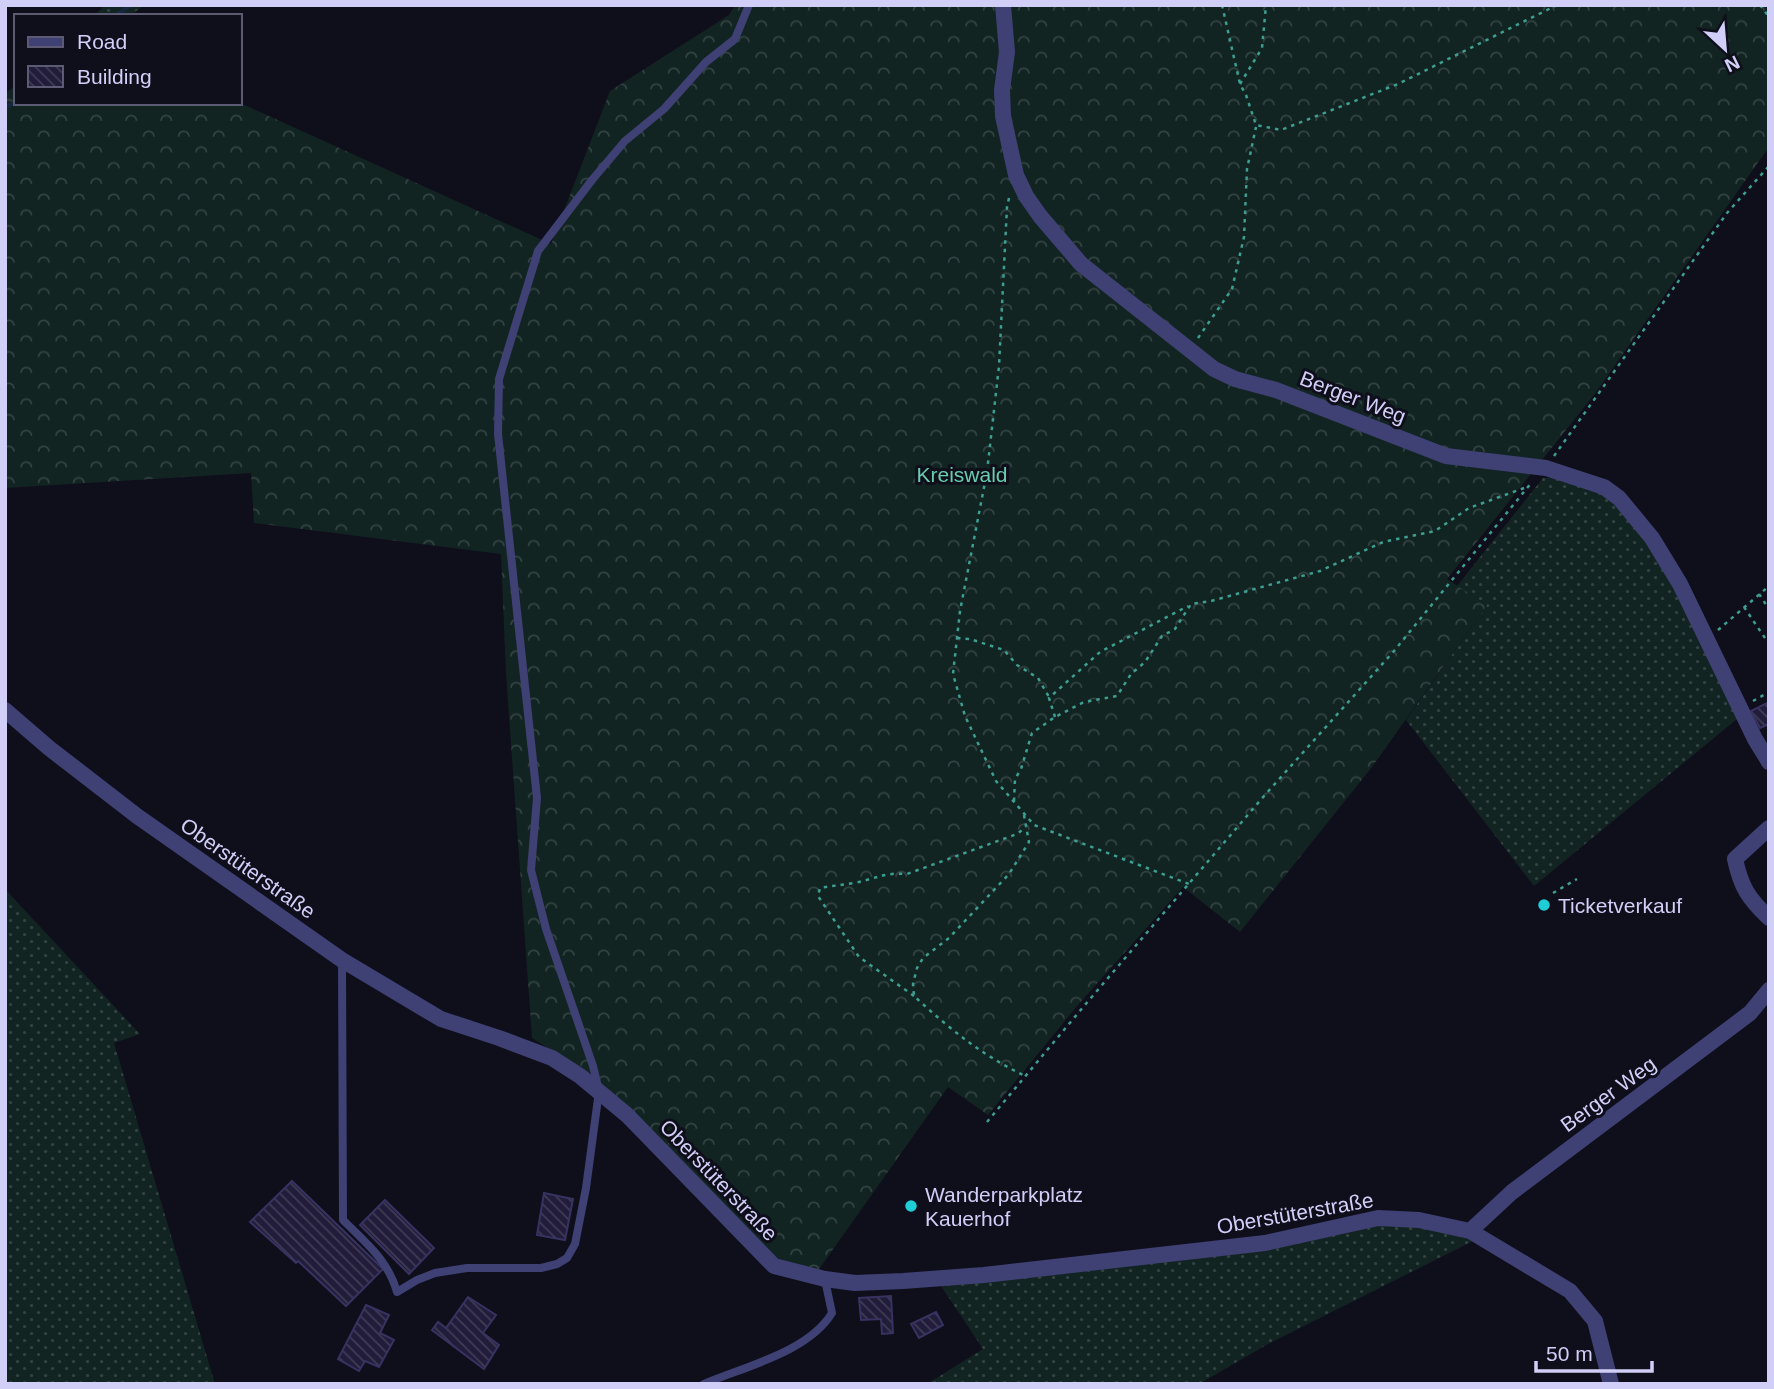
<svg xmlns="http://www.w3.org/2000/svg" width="1774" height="1389" font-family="Helvetica,sans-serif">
<defs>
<pattern id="grass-dots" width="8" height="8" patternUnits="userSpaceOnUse" patternTransform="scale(1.75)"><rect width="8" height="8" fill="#122422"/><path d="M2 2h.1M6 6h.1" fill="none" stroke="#334343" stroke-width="1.8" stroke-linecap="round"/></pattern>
<pattern id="forest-crowns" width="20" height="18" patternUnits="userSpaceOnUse" patternTransform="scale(1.75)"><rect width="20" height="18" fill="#122422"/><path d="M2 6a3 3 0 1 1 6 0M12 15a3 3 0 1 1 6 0" fill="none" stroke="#334343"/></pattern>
<pattern id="building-back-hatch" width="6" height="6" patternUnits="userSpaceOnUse" patternTransform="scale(1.75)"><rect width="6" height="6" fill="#211c39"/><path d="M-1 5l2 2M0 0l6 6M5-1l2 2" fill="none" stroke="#403c56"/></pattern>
</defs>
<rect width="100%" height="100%" fill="#0f0e1b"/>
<g fill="url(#grass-dots)">
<path d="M105,5h39l-14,11h-36z"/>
<path d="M1560,477l57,22 39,49 81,171 -203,167 -128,-166 81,-115 -30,-19 86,-108z"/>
<path d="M5,889l135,145 -26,9 101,341h-210z"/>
<path d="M1370,1225l67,3 36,13 -205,103 -69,40h-272l56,-35 -42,-63z"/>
</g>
<path fill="url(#forest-crowns)" d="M735,5h1034v142l-175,248 -147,184 40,26 -115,162 -132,165 -57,-45 -106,119 -89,109 -40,-28 -131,185 -40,-9 -196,-194 -49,-31 -26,-365 -5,-119 -247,-31 -3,-50 -246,15v-395l11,-7v17h224l311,141 59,-153 119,-76z"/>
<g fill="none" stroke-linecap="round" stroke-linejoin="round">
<g stroke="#15273e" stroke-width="4.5">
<path d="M115,16l16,-11"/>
<path d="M5,108l11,-6"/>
</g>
</g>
<g fill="url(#building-back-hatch)" stroke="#383262" stroke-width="2">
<path d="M1769,702v22l-9,4 -9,-17z"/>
<path d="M292,1181l91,88 -37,37 -48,-45 -2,2 -46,-41z"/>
<path d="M544,1193l29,6 -8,41 -28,-5z"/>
<path d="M385,1200l49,48 -25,26 -49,-49z"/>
<path d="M891,1296l2,37 -11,1 -1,-15 -20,1 -2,-22z"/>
<path d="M468,1297l28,18 -13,18 16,12 -15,24 -52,-39 6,-8 8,6z"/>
<path d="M366,1305l23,10 -9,18 14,7 -15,27 -14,-6 -6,10 -21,-12z"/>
<path d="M936,1312l7,13 -24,13 -8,-14z"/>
</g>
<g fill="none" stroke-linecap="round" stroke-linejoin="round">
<g stroke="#3d9e92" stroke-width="2.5" stroke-dasharray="3.5 5" stroke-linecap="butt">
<path d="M1222,5l18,79 6,11 10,30 25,5 117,-46 159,-79"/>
<path d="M1760,5l9,12"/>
<path d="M1240,84l22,-36 4,-43"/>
<path d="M1009,198l-2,9 -8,159 -12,106 -27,139 -7,63 12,42 31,65 38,44 155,59"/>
<path d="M1198,338l34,-49 12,-52 3,-68 9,-42"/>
<path d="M1554,456l173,-243 42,-47"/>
<path d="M1759,594l10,15"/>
<path d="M1744,607l25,37"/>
<path d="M1718,630l51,-44"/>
<path d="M957,638l13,1 34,11 13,15 21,13 11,19"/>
<path d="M1753,701l16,-9"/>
<path d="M1055,717l-6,-19 51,-46 88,-46"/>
<path d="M1014,801l1,-22 6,-10 11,-36 23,-16 29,-15 33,-6 14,-22 14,-12 17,-26 13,-7 16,-25 20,-3 109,-30 63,-29 52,-11 34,-23 58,-21"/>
<path d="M1024,815l5,27 -20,32 -60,64 -26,20 -6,10 -4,16 1,12c37,34 66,58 111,80"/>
<path d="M1553,893l24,-14"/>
<path d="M914,996l-55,-39 -41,-61 2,-8c11,-2 22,-3 34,-5 21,-4 30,-11 53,-9l110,-40 9,-7"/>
<path d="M987,1122l97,-116 180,-210 130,-145 138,-169"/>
</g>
<g stroke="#3f4074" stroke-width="8">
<path d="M342,960l1,260c22,22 45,40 54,72l20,-12 18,-7 32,-5h74l16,-4 10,-6 8,-14 11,-56 13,-97 -6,-25 -47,-137 -15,-59 6,-72 -39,-364 1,-55 39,-128 54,-71 33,-39 39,-32 42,-47 29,-23 14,-34"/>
<path d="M704,1384c42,-18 104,-32 128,-71l-7,-33"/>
</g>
<g stroke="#3f4074" stroke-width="16">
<path d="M1003,5l4,47 -5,38 1,26 13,59 10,21 14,20 41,48 133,105 21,10 41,11 170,66 100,12 58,19 15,11 33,40 28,46 75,155 14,23"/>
<path d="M5,710l44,38 88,68 205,144 99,59 58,19 53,20 28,18 47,39 147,151 51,13 30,4 48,-2 81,-6 281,-32 113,-25 41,2 51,11 100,60 25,30 16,63"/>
<path d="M1769,828l-34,31c6,28 13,39 34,59"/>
<path d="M1470,1231l42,-39 238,-179 19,-23"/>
</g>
</g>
<g fill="#1ecdd5" stroke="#0f0e1b" stroke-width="2.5">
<circle cx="1544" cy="905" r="7"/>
<circle cx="911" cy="1206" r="7"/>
</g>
<g text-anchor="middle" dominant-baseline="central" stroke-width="6" stroke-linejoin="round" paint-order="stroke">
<g font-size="21" fill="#d1cff8" stroke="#0f0e1b">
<text transform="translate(1353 397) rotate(21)">Berger Weg</text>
<text transform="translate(248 868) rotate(35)">Oberstüterstraße</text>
<text transform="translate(1608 1094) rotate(-36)">Berger Weg</text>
<text transform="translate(719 1180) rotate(46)">Oberstüterstraße</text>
<text transform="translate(1295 1213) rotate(-10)">Oberstüterstraße</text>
</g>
<g font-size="21" fill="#66cdad" stroke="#0f0e1b">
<text x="962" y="474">Kreiswald</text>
</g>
<g font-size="21" fill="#d1cff8" stroke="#0f0e1b" text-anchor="start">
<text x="1558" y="905">Ticketverkauf</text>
<text x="925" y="1194">Wanderparkplatz<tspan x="925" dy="24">Kauerhof</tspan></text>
</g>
</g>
<rect width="1774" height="1389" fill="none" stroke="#d1cff8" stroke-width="14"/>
<rect x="14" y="14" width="228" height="91" fill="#0f0e1b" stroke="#5d5b73" stroke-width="2"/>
<rect x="28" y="37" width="35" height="10" fill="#3f4074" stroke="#5d5b73" stroke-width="2"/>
<text x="77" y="49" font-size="21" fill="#d1cff8">Road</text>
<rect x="28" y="66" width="35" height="21" fill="url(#building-back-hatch)" stroke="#5d5b73" stroke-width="2"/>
<text x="77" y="84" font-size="21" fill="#d1cff8">Building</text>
<g transform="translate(1725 49) rotate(154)" stroke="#0f0e1b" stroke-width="5" paint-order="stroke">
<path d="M0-5L12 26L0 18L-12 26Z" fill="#d1cff8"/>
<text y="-10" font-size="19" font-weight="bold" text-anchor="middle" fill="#d1cff8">N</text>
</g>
<path d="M1536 1361v10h116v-10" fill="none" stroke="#d1cff8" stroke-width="3.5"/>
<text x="1546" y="1361" font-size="21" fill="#d1cff8" stroke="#0f0e1b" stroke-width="5" paint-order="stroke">50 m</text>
</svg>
